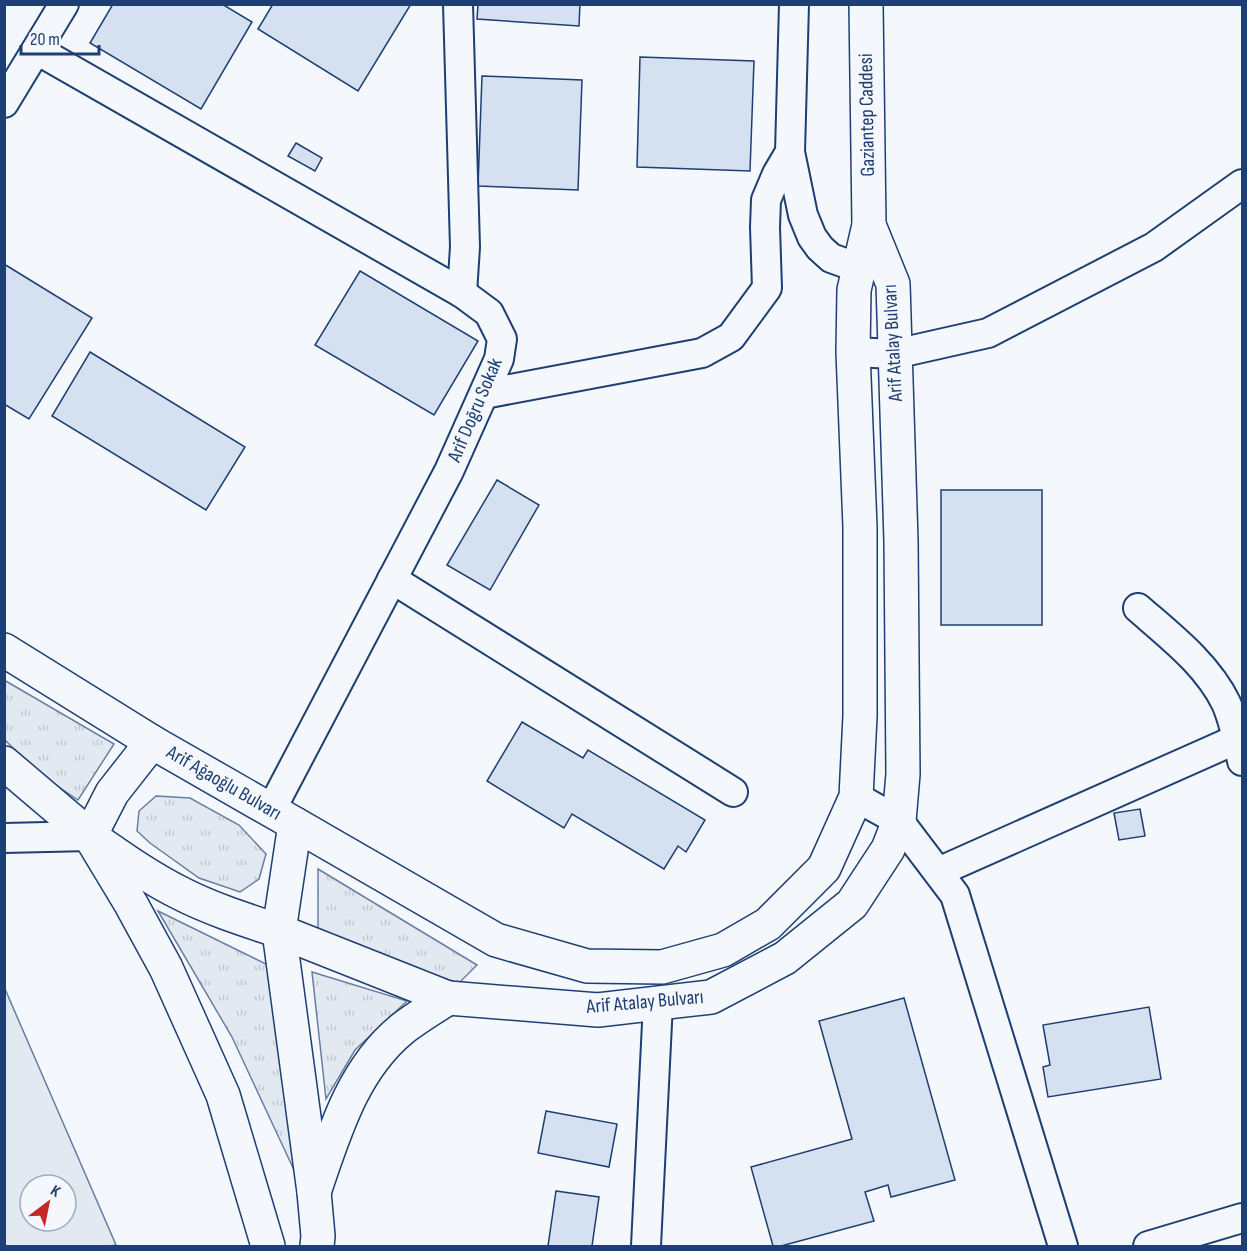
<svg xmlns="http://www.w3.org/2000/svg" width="1247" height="1251" font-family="'Sofia Sans Condensed',sans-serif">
<defs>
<pattern id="grass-tufts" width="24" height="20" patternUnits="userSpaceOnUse" patternTransform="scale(1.5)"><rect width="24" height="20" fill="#e3e9f0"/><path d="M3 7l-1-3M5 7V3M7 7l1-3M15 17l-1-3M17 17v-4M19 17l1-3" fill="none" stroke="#c2c9d1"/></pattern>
</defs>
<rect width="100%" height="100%" fill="#f4f7fb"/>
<g fill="url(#grass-tufts)" stroke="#687fa3" stroke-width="1.5">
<path d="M4,680l110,64 -36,56 -40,-27 -33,-33z"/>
<path d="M156,796l34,2 49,27 27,29 -7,25 -19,13 -41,-14 -49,-35 -13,-12 2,-20z"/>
<path d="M318,869l159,96 -18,18 -141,-43z"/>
<path d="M158,911l118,58 18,201 -62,-133z"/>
<path d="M312,972l95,29 -52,49 -29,49z"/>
</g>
<path fill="#e3e9f0" stroke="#687fa3" stroke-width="1.5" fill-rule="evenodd" d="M4,989h1l111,256 -7,1h-104zM30,1185h36v36h-36z"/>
<g fill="#d5e0f0" stroke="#1d3f73" stroke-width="1.5">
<path d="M113,4h109l30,18 -51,87 -111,-66z"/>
<path d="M273,4h138l-53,87 -100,-62z"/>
<path d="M478,4h102l-1,22 -102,-7z"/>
<path d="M640,57l114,4 -4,110 -113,-4z"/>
<path d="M482,76l100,4 -4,110 -100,-4z"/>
<path d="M296,143l26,15 -7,13 -27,-15z"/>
<path d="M4,264l88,54 -63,101 -25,-15z"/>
<path d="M360,271l118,70 -44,74 -119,-70z"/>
<path d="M90,352l155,95 -39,63 -154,-94z"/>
<path d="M497,480l42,25 -49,85 -43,-25z"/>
<rect x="941" y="490" width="101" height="135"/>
<path d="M522,722l61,36 5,-8 117,70 -19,32 -8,-6 -14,23 -92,-55 -8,14 -77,-47z"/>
<path d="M1140,809l5,27 -26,4 -5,-27z"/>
<path d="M904,998l51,182 -64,17 -3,-12 -23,7 9,29 -93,25h-8l-22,-79 101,-28 -33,-118z"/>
<path d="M1149,1007l12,72 -113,18 -5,-30 7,-2 -7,-40z"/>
<path d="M546,1111l71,13 -8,43 -71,-14z"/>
<path d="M556,1191l43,6 -7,49h-44z"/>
</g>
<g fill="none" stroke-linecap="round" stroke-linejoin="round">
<defs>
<g id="minor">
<path d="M458,4l7,243 -3,46"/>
<path d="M794,4l-4,148 13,63 9,22 8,11 11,10 28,10"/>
<path d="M37,50l425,243 27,20 13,26 -3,20 -50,112 -178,339"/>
<path d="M4,103l60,-99"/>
<path d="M853,352l42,2 93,-21 166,-86 88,-63"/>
<path d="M484,394l218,-41 29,-16 36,-49 -2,-61 1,-27 11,-26 13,-22"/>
<path d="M392,579l341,213"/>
<path d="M1138,608c32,28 69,56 88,95 8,18 12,39 16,58"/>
<path d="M856,797l43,24 56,74 108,351"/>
<path d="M4,838l86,-2"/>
<path d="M938,872l299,-133"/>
<path d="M646,1246l12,-243"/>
<path d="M1148,1246l94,-28"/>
</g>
<g id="major">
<path d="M295,824l201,116 91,26 75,1 61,-17 45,-26 56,-56 32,-71 4,-81v-189l-7,-175 1,-62 15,-65 -3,-221"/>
<path d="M279,931l169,67 150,12 113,-13 74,-39 67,-54 36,-55 11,-28 4,-47 -2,-233 -8,-257 -24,-59"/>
<path d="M314,1192c20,-58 38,-122 88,-163 14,-11 31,-21 46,-31"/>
</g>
<g id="highway">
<path d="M4,650l148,92 143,82 -16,107 35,261 4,44 -1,10"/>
<path d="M152,742l-40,51 -22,43c29,20 58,41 90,57 31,16 66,27 99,38"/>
<path d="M4,763l86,73 41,68 35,64 57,127 45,151"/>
</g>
</defs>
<use href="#minor" stroke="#1d3f73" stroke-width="32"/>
<use href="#major" stroke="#1d3f73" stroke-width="36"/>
<use href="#highway" stroke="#1d3f73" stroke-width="36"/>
<use href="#minor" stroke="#f4f7fb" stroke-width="28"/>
<use href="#major" stroke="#f4f7fb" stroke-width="33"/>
<use href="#highway" stroke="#f4f7fb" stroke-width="33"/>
</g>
<g text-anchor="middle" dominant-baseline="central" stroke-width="4.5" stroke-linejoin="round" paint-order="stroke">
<g font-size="20" fill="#1d3f73" stroke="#f4f7fb">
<text transform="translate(867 115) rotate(-91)">Gaziantep Caddesi</text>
<text transform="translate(893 343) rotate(-93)">Arif Atalay Bulvarı</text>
<text transform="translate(475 410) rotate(-67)">Arif Doğru Sokak</text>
<text transform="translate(224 783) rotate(30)">Arif Ağaoğlu Bulvarı</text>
<text transform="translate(645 1002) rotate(-5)">Arif Atalay Bulvarı</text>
</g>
</g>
<rect width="1247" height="1251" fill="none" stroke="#1d3f73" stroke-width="12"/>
<g transform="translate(48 1203) rotate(32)"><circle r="28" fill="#f4f7fb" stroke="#9eadc5" stroke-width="1.5"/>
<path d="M0-4.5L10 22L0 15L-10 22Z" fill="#c62828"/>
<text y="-9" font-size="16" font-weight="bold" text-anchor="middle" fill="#1d3f73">K</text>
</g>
<path d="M21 45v9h78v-9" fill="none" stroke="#1d3f73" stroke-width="3"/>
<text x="30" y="45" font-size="18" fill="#1d3f73" stroke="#f4f7fb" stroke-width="4.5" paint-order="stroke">20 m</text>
</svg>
